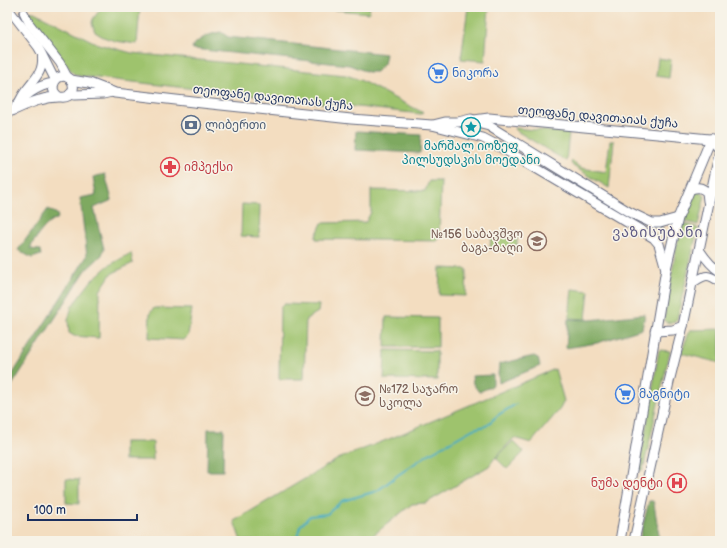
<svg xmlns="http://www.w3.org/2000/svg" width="727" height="548" font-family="'Balsamiq Sans','Noto Sans Georgian',sans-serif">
<rect width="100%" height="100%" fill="#f7f3e8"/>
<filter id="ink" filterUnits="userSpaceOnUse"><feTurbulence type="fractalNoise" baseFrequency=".025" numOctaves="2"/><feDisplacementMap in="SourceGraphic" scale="8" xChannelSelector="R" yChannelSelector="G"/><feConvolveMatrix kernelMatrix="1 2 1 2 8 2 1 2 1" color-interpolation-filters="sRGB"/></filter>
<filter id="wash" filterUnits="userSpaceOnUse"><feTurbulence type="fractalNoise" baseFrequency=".012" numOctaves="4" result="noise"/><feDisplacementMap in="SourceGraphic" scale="16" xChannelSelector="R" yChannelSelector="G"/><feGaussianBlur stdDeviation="0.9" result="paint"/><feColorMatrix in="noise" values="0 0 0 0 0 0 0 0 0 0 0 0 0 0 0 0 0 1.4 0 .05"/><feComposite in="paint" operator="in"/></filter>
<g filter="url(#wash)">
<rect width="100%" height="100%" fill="#f3ddc0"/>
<g fill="#9ec36d" stroke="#5c7966">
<path d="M102,7h38l-3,37 -22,-3 -12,-4 -8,-5 -3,-9 1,-4z"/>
<path d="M306,7h64l-1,6z"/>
<path d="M468,7h21l-4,54 -24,-2z"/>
<path d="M29,12h5l64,32 34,9 214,22 14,5 34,18 28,14 1,1 -2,1 -342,-38 -5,-2 -6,-7 -41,-50 1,-3z"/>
<path d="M658,58l13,2 -2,18 -13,-2z"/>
<path d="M514,128l55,5 -3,28 -51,-31z"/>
<path d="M610,141h4l-5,47 -36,-22 -2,-3 1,-3 4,5 5,3 25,4z"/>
<path d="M429,181h12l-2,57 -3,3 -120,-2v-3l6,-13 44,-1 5,-10v-22l54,1z"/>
<path d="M696,191h3l6,5 -7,29 -14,-4z"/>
<path d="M242,204l18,1 -1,32 -18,-1z"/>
<path d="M683,223l15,5 -21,91 -2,3 -4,1 -5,-1 -2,-3 14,-81z"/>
<path d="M491,236h26v13h-27z"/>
<path d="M131,253l2,10 -22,11 -11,17 -1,47 -25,-2 -5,-3 -1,-13 4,-14 20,-26 16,-14z"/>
<path d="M440,268l27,1 -1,27 -27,-1z"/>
<path d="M572,289l17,2 -3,28 -17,-1z"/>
<path d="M284,304l35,1 -1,7 -12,7 -2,60h-25l1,-71z"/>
<path d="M154,308l38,1 -4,27 -4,4 -35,-2 1,-25z"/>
<path d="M386,317l52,1v29h-53z"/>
<path d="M720,329v34l-39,-10 9,-23z"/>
<path d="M385,350l52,1v29l-53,-1z"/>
<path d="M659,350l11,1 -27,119h-4z"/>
<path d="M555,369l9,32 -4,8 -29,34 -17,-5 -20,21 -5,7 -63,37 -14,1 -46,37h-125l-7,-20 104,-62 56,-22z"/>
<path d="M513,441l11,11 -17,17 -11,-11z"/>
<rect x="124" y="442" width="29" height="18"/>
<path d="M66,479l13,1v24l-13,-1z"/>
</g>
<g fill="#7ea960" stroke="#4c6c5f">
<path d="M221,32l7,5 158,17 -2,10 -8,8h-8l-19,-7 -156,-16 -1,-2c6,-8 19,-14 29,-15z"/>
<path d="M356,131l65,4 -1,18 -65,-3z"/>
<path d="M105,174l7,26 -18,8 10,41 -2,6 -16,15 -79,123v-10l80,-127 -7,-58 16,-3 -3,-18z"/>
<path d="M48,209l9,5 1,4c-12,4 -23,20 -28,31l10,1 1,5 -9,3 -14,-8z"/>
<path d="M645,314l-3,15 -45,14 -31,5 2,-29 22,1z"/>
<path d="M534,356l4,2 2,8 -41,17 -1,-8 1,-11z"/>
<path d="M493,375v9l-1,2 -13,6 -6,-8 -1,-8z"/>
<path d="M208,429h16l-1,42h-16z"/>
<path d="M649,501h4l1,3 6,37h-21z"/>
</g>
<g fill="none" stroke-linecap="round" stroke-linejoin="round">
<path stroke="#44acc4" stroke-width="2" d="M294,541l3,-3 3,-12 10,-10 17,-2 15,-13 35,-10 21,-16 29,-20 46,-26 13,-3 12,-11 18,-11"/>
</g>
</g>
<g filter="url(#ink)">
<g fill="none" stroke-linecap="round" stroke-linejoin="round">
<defs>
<g id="tertiary">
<path d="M7,7l31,40 4,7 13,26"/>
<path d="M24,13l5,10 31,40 8,15"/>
<path d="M20,100c2,-4 4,-8 7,-11 9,-12 16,-17 15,-32"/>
<path d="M699,249c6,9 12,17 21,23"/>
<path d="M692,283c14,-8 14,-10 28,-1"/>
</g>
<g id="secondary">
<path d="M71,80l18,3 26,10 87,10 149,16 81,6 51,13 19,10 152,90 5,6 7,25"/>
<path d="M70,94l5,1 28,-1 9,-2"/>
<path d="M13,110c9,-13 24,-25 41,-27"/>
<path d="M12,111c9,-4 19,-9 28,-11 6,-2 13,-3 19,-3 3,0 6,1 9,-1 7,-3 7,-14 1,-18 -12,-7 -23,10 -10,19"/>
<path d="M477,123l12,3 140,86 23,11h8l18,-5"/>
<path d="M433,125l12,-3h13l13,-3 3,1 15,-2 231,22"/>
<path d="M691,189c7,-2 10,-2 16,3l1,9"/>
<path d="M655,331l18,-1 10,-4"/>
<path d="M620,541l33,-194 13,-78 12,-51 33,-79"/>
<path d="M634,541l35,-159 14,-56 37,-176 -9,-11"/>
</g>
</defs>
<use href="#tertiary" stroke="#676c80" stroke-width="10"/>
<use href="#secondary" stroke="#676c80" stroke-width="11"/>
<use href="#tertiary" stroke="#fff" stroke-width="8"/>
<use href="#secondary" stroke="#fff" stroke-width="9"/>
</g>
</g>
<defs>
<symbol id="supermarket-ring" viewBox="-11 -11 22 22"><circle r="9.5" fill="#f7f3e8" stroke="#3f7fe0" stroke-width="1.5"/><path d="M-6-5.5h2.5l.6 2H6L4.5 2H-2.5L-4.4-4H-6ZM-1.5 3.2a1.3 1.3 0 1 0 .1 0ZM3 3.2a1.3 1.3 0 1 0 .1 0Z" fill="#3f7fe0"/></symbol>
<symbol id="bank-ring" viewBox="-11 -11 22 22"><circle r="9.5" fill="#f7f3e8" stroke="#5c6f8a" stroke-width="1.5"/><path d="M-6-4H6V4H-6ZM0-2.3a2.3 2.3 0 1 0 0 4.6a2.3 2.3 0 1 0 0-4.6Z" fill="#5c6f8a"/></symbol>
<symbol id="sight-ring" viewBox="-11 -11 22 22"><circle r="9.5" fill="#f7f3e8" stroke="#0f9aa8" stroke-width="1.5"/><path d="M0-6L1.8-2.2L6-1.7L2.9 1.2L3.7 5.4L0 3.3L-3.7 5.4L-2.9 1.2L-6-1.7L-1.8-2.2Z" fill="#0f9aa8"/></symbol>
<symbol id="pharmacy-ring" viewBox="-11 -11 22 22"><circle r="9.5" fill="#f7f3e8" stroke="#e0444e" stroke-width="1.5"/><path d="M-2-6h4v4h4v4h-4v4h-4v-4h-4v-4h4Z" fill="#e0444e"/></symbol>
<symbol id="school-ring" viewBox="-11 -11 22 22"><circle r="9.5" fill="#f7f3e8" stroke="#8d6e63" stroke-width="1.5"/><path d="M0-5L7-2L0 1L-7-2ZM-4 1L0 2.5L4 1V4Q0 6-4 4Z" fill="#8d6e63"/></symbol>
<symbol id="hospital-ring" viewBox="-11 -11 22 22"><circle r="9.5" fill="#f7f3e8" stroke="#e0444e" stroke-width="1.5"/><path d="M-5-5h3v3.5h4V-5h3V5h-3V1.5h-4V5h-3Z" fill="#e0444e"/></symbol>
</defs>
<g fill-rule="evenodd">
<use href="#supermarket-ring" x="427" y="62" width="22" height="22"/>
<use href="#bank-ring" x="180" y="114" width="22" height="22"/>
<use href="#sight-ring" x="460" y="116" width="22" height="22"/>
<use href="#pharmacy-ring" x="159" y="156" width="22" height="22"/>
<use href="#school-ring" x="526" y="230" width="22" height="22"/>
<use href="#supermarket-ring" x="614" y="383" width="22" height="22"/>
<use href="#school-ring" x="354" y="385" width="22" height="22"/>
<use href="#hospital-ring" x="666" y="472" width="22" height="22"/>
</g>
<g text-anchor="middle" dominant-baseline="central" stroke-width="3" stroke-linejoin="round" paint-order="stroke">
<g font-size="12" fill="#366cbe" stroke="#f7f3e8" text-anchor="start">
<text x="452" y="73">ნიკორა</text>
<text x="639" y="394">მაგნიტი</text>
</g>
<g font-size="12" fill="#1b2f5e" stroke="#f7f3e8">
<text transform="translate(273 98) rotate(6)">თეოფანე დავითაიას ქუჩა</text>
<text transform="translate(598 117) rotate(5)">თეოფანე დავითაიას ქუჩა</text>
</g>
<g font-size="12" fill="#4e5e75" stroke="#f7f3e8" text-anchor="start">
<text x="205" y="125">ლიბერთი</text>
</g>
<g font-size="12" fill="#0d838f" stroke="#f7f3e8">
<text x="471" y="146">მარშალ იოზეფ<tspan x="471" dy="14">პილსუდსკის მოედანი</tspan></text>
</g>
<g font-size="12" fill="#be3a42" stroke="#f7f3e8" text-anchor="start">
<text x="184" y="167">იმპექსი</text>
<text x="663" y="483" text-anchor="end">ნუმა დენტი</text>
</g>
<g font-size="12" fill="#785e54" stroke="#f7f3e8" text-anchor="end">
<text x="523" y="234">№156 საბავშვო<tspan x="523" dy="14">ბაგა-ბაღი</tspan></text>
<text x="379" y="389" text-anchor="start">№172 საჯარო<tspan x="379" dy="14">სკოლა</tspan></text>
</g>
<g font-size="14" letter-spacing="1" fill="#5f5b84" stroke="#f7f3e8">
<text x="658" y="232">ვაზისუბანი</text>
</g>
</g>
<rect width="727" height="548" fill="none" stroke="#f7f3e8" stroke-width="24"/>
<path d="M28 514v6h109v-6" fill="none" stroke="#1b2f5e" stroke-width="2"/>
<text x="34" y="514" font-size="12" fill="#1b2f5e" stroke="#f7f3e8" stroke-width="3" paint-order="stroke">100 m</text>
</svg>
